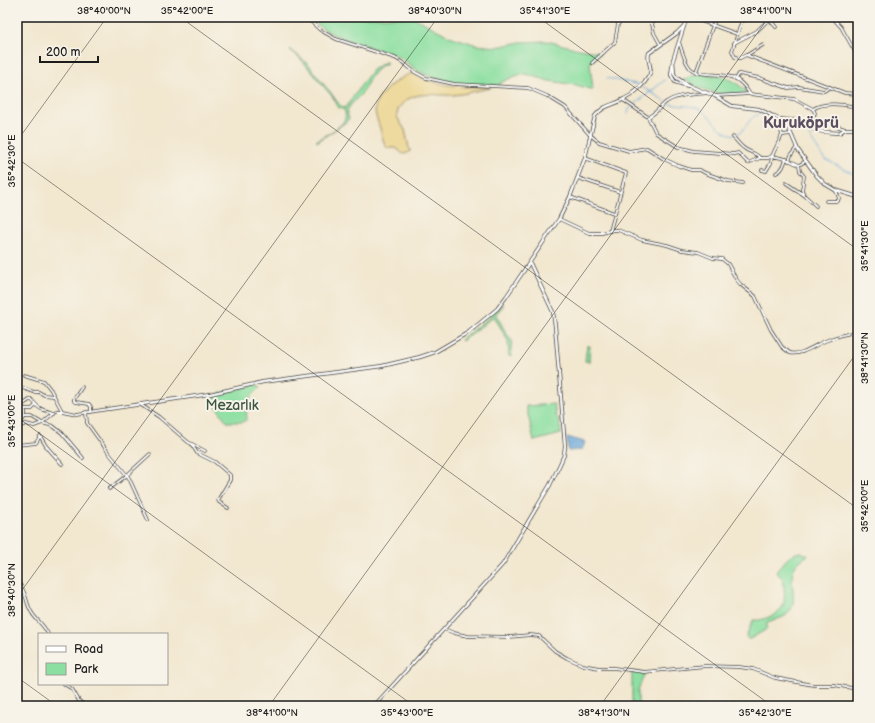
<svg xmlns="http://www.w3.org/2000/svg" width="875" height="723" font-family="'Balsamiq Sans',sans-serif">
<rect width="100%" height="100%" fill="#f7f3e8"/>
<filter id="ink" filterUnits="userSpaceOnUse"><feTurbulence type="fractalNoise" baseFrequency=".025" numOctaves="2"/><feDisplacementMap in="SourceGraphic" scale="8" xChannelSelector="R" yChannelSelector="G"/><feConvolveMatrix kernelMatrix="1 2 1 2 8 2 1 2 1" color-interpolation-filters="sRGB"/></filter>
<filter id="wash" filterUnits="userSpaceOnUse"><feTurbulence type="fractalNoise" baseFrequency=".012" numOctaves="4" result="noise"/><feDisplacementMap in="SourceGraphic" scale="16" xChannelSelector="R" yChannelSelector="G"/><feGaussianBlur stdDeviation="0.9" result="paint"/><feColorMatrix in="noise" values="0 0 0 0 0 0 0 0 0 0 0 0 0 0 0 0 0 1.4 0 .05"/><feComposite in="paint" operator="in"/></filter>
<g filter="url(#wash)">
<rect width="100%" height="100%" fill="#f2e7cf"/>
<g fill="#8bdfa0" stroke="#547e5e">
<path d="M309,17h104l36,19 28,9 20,2 24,-5 26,-1 28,7 26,5 -11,10 3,27 -17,-5 -27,-4 -23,-7 -11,2 -15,7v2c-26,1 -54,-1 -78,-12 -10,-4 -15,-13 -25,-17 -30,-12 -65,-15 -88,-39z"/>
<path d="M290,49l18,15 18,23c7,6 10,17 18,21l2,-1 26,-37 13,-8 2,1c-15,6 -18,19 -26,31 -4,5 -10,9 -13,15 -1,3 -1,6 1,9l-3,4 -29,20 -1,-1c9,-6 38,-18 27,-32l-6,-2c-1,-8 -8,-14 -13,-20 -11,-13 -20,-27 -34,-37z"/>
<path d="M699,74c20,1 32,3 47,17l-2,3h-25l-19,-6 -17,-9z"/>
<path d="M503,304l1,1 -8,9 10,19 6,8 -1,7 1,8h-3l-1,-15 -14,-25 -32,25 -1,-2 26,-20z"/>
<path d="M587,346h3l-1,16 -4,-1z"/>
<path d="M258,384l2,4c-11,9 -15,17 -13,31l-4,3h-16l-14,-20 4,-8z"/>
<path d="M554,404l2,12 3,4 2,14 -27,7 -8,-35z"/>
<path d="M801,552l7,3c-4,3 -9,6 -12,10 -11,16 7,38 -11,51 -5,3 -12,4 -18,6v7l-17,10h-2l-2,-2 7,-17c6,1 11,-1 16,-3 19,-5 16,-22 14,-38l-7,-7c7,-8 13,-19 25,-20z"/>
<path d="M632,672l13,1 -7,17v16h-6z"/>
</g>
<path fill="#eeda9e" stroke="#857b5d" d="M412,73c23,13 52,15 77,14l2,1c-13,2 -25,6 -38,7 -18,1 -36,-5 -50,8 -5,5 -6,9 -6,14l8,13 4,18 2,2 -3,3 -5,1 -7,-6h-9c-5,-8 -5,-12 -7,-20 -2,-6 -5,-13 -5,-19 1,-15 24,-32 37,-36z"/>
<path fill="#68a5d9" stroke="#42607a" d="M567,437l18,5 -3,8 -14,1z"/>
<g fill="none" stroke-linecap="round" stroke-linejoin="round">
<g stroke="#68a5d9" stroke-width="1">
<path d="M607,78l33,7"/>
<path d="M642,87l23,14"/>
<path d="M668,103c11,5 26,0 36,9 8,6 19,25 32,22 8,-2 11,-11 16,-16 2,-2 5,-3 8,-5 11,3 16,15 28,18"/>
<path d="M628,114l1,-5 36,-29"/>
<path d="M791,131h15l18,28 34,17"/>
</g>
</g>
</g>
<g filter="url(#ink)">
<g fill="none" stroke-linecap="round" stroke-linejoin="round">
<defs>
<g id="minor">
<path d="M306,17l14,13 16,9 59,19 10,6 8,7 13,7 28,6 74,4 19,8 18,11 25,28 9,7 30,9 18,-3 17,11 15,7 12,4h9l5,3 23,8 15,2"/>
<path d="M656,17l-4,7 2,9 6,11"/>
<path d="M690,17l47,17"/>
<path d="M743,17l-11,34 3,6 5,1 6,-3 99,38 13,1"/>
<path d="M767,17l9,10"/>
<path d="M832,17l9,10 17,30"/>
<path d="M679,42c3,8 5,19 11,26 11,11 37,2 50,14 4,3 7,8 10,12"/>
<path d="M734,43l23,-12 12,-12"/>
<path d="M747,55l16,-10"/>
<path d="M592,63l23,-21 3,-18 6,-7"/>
<path d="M696,72l20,-55"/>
<path d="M736,79l3,-5 20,4 29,10 11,-1 25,4 6,-4"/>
<path d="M856,94l2,-5"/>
<path d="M715,96l35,-2 44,5 19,10 2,4 -3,5 -7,5"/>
<path d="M623,100l25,17c7,-3 11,-9 17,-14 12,-9 28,-8 42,-10"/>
<path d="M813,109c12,-8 32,-4 45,-2"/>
<path d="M648,117l8,16 22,14 16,4 40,3 4,-1 10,10 12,-5h8l4,-2 10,-21 -1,-4 3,-7"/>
<path d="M812,118l33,11"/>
<path d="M782,135l9,-1"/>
<path d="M733,137c4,4 7,9 12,12 6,4 11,4 15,9"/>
<path d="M585,158l41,15 -16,58"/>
<path d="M789,161l2,-6 6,-8"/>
<path d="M762,170l4,1 5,-8 1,-7 14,3 13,6 7,-4"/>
<path d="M776,173c6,-2 8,-8 10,-14"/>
<path d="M578,178l42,14"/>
<path d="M786,183l18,12 -2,-5 2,-14 -4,-5 -1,-6"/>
<path d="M804,195l12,11"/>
<path d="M570,197l44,16"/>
<path d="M826,201h12l1,-3 -3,-7"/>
<path d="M559,219l30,14h13l11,-3h5l24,10 25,5 15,5 16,2 15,6 9,1 6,5 8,15 5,6 14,11 16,34 11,17 8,6c11,3 25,-8 35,-12 10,-4 22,-8 33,-9"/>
<path d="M24,375l20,6 7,9 11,21"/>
<path d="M17,386l17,6h5l5,3 10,1"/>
<path d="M82,387l-8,12v2l2,1 13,2 2,3v5"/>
<path d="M141,405l18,12 29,25 17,9"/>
<path d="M17,406l6,1c5,7 0,13 -4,19"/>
<path d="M19,406l2,-3h4l6,-4c9,11 9,10 23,14"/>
<path d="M24,409h8l3,-3"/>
<path d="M86,412l1,11 21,29 21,26 19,42"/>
<path d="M25,417h7l10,6 11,3 9,7 21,25"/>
<path d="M17,427l9,-3 8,2 8,-3 14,-12h6l15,3 31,-5"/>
<path d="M17,445l19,-2 4,-7 6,10 16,18"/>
<path d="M192,445l5,8 18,9 15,13v5l-12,20 1,2 9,6"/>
<path d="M109,489l17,-13 24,-22"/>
<path d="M17,581c11,12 8,22 15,32 5,8 12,12 16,21"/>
<path d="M444,629l10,4 14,3 41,1 21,-2 9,1 16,15 12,7 16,7 16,3h15l30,4 61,-6 34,1 14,2 22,9 38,7h21l24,4"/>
<path d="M64,684l8,5 7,12 7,5"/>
</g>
<g id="tertiary">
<path d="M687,17l-14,43 -2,15 4,7 13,4"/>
<path d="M673,60l1,14 3,4 6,4 9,5 23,9 17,10 27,3 20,10 10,10 9,21 19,26 8,8 10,6 23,7"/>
<path d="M780,119c5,1 10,1 16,1 8,1 13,8 20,10 7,3 16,2 23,3l6,-4h13"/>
<path d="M108,409l102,-15 53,-12 119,-16 38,-9 15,-5 34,-20 28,-23 9,-12 53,-78 11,-22 15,-39 10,-42c11,-13 16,-9 29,-17 9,-4 20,-14 25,-23 5,-7 -3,-15 0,-23l28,-20 7,-7"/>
<path d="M374,706l129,-142 47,-79 10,-21 4,-9 1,-9 -10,-120 -2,-14 -23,-49"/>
</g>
</defs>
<use href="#minor" stroke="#3c3a37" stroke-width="3.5"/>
<use href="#tertiary" stroke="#3c3a37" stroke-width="4"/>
<use href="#minor" stroke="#fff" stroke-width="2"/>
<use href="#tertiary" stroke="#fff" stroke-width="2.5"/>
</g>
</g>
<path fill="none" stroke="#1c1c1c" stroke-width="1" stroke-opacity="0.45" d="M180,17l678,492M538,17l320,233M17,141l90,-124M17,158l755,548M17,417l397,289M17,597l421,-580M17,677l40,29M269,706l500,-689M600,706l258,-355"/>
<g text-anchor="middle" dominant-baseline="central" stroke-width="4" stroke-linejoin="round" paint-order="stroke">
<g font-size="14" fill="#3d5644" stroke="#f7f3e8">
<text x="232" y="405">Mezarlık</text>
</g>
<g font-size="16" font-weight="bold" fill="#5b4e61" stroke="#f7f3e8">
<text x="801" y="123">Kuruköprü</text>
</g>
</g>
<rect width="875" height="723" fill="none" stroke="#f7f3e8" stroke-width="44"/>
<rect x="38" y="633" width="130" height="52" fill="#f7f3e8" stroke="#9f9d96"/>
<rect x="46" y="646" width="20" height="6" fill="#ffffff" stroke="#9f9d96"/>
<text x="74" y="653" font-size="12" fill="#1c1c1c">Road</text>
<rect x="46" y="663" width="20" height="12" fill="#8bdfa0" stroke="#9f9d96"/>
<text x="74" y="673" font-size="12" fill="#1c1c1c">Park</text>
<path d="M40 56v6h58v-6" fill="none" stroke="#1c1c1c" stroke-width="2"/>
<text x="46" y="56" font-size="12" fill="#1c1c1c" stroke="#f7f3e8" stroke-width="3" paint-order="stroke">200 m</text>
<rect x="22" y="22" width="831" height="679" fill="none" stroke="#1c1c1c" stroke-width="1.5"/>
<g font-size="10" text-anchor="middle" fill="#1c1c1c">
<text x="104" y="14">38°40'00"N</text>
<text x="187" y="14">35°42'00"E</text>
<text x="435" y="14">38°40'30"N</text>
<text x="545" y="14">35°41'30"E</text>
<text x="766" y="14">38°41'00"N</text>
<text transform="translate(11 161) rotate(-90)" y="4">35°42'30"E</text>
<text transform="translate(864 246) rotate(-90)" y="4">35°41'30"E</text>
<text transform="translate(864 358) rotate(-90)" y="4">38°41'30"N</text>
<text transform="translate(11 421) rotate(-90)" y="4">35°43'00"E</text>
<text transform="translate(864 506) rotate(-90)" y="4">35°42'00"E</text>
<text transform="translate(11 590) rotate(-90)" y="4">38°40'30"N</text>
<text x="272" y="716">38°41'00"N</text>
<text x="407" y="716">35°43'00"E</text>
<text x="604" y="716">38°41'30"N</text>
<text x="765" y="716">35°42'30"E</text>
</g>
</svg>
